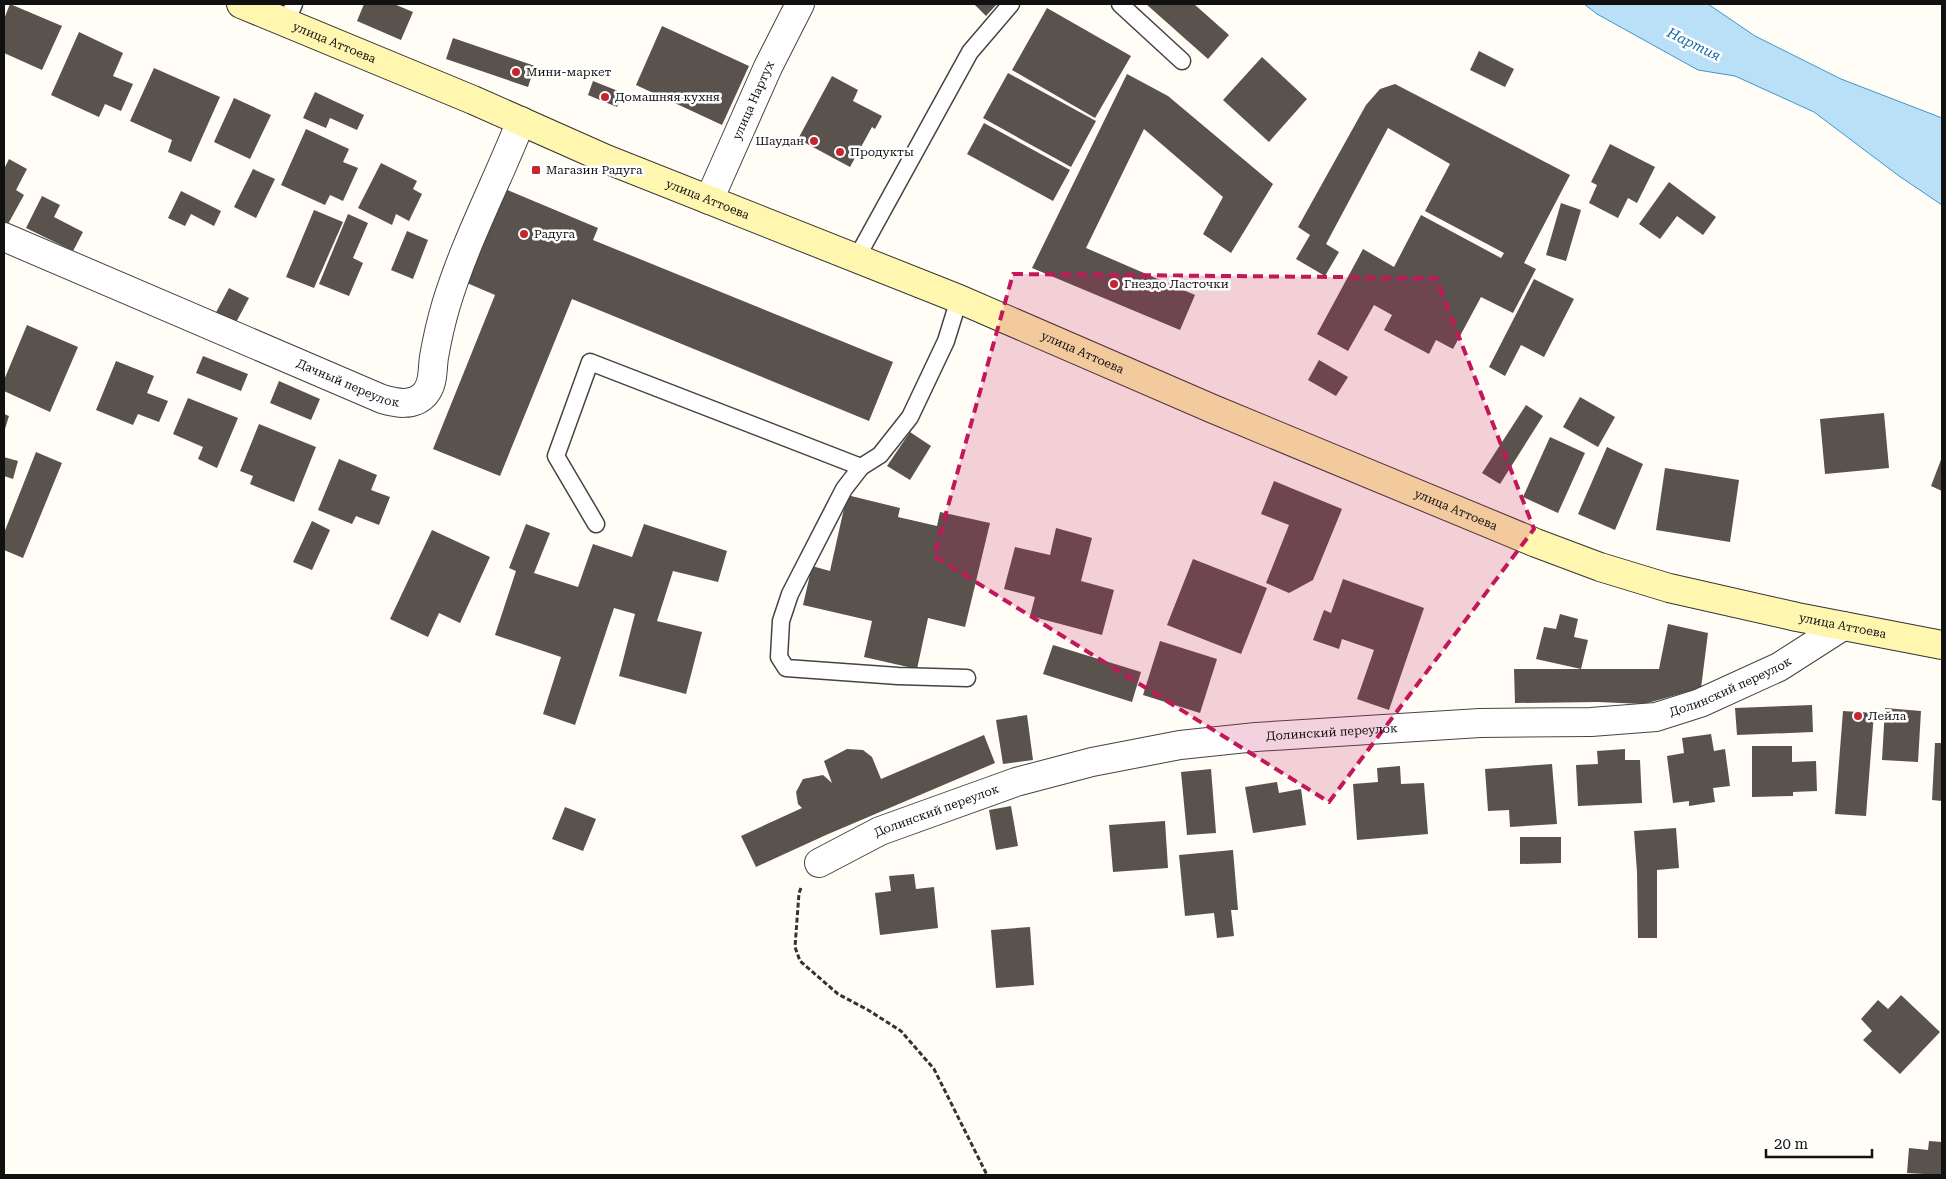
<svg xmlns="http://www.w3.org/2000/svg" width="1946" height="1179" font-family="'Roboto Serif',serif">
<rect width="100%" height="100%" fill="#fffdf5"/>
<path fill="#b9e0f7" stroke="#3f96cf" d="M1584,4h124l47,32 86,43 101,39v87l-43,-29 -85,-64 -79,-36 -37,-6 -101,-56z"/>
<g fill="#5a524d">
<path d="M10,4l52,22 -20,44 -38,-17v-34z"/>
<path d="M364,4h30l19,8 -12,28 -44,-19z"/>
<path d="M974,4h23l-11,12z"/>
<path d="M1146,4h48l35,31 -21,24z"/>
<path d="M1047,8l84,48 -36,62 -83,-48z"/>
<path d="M662,26l87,40 -27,59 -86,-40z"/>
<path d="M79,32l44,21 -10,23 20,8 -12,27 -16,-7 -6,13 -48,-22z"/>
<path d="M453,38l82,28 -7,21 -82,-28z"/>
<path d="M1479,51l35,18 -9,18 -35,-17z"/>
<path d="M1262,57l45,42 -38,43 -46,-42z"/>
<path d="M154,68l66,29 -29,65 -23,-10 4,-12 -42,-19z"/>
<path d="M1008,73l88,48 -25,46 -88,-49z"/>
<path d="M1127,74l41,22 105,88 -42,69 -28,-19 20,-37 -79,-68 -58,119 109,47 -15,35 -148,-62z"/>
<path d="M832,76l26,14 -5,11 29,15 -7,13 -3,-2 -22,40 -52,-28z"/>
<path d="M593,81l30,12 -6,14 -29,-12z"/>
<path d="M1395,84l175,91 -46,88 12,6 -23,44 -32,-16 -28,52 -17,-9 -7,14 -45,-24 8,-15 -18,-10 -26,46 -31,-17 46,-85 31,18 27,-52 80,43 3,-5 -79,-42 25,-47 -62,-36 -62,116 13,8 -14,24 -29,-17 14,-24 -12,-8 68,-122 14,-16z"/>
<path d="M315,92l49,23 -7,15 -27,-12 -4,10 -23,-10z"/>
<path d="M234,98l37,17 -21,44 -36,-17z"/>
<path d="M984,123l86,47 -17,31 -86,-47z"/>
<path d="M306,129l43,20 -6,13 15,6 -15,33 -13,-6 -5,10 -44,-20z"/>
<path d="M1610,144l45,23 -18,36 -9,-5 -10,20 -29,-15 8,-18 -6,-3z"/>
<path d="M9,159l18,10 -11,21 8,5 -16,29 -4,-2v-53z"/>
<path d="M381,163l36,18 -4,8 9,5 -13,27 -13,-7 -4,11 -34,-17z"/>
<path d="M253,169l22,10 -19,39 -22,-11z"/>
<path d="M1669,182l47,35 -13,18 -26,-19 -17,23 -21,-15z"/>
<path d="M505,189l93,39 -5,12 300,122 -24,59 -297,-122 -72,177 -67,-27 62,-154 -28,-12z"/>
<path d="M181,191l40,20 -7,15 -23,-12 -6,12 -17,-8z"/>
<path d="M42,196l18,9 -6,12 29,15 -10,19 -47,-23z"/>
<path d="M1561,203l20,7 -15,51 -20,-6z"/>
<path d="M314,210l29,12 -29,66 -28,-11z"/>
<path d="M348,214l20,9 -15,35 10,5 -14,33 -30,-12z"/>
<path d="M407,231l21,9 -15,39 -22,-9z"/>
<path d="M1534,279l40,20 -30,58 -23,-12 -16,31 -16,-9z"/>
<path d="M229,288l20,10 -16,30 -20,-10z"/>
<path d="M27,325l51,22 -28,65 -46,-21v-11z"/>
<path d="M203,356l45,18 -7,17 -45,-18z"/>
<path d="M1319,360l29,17 -12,19 -28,-16z"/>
<path d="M116,361l38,15 -7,17 21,8 -9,21 -21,-8 -5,11 -37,-15z"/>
<path d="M279,381l41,18 -9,21 -41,-17z"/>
<path d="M1580,397l35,20 -17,30 -35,-20z"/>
<path d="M188,398l50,20 -21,50 -19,-9 5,-12 -30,-13z"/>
<path d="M1526,405l17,11 -43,68 -18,-11z"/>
<path d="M1884,413l5,55 -64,6 -5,-55z"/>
<path d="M4,414l5,2 -5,16z"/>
<path d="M259,424l57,23 -22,55 -44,-18 3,-8 -13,-5z"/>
<path d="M910,432l21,14 -21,34 -23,-14z"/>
<path d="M1550,437l35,16 -27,60 -35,-16z"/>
<path d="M1607,447l36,17 -28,66 -37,-16z"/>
<path d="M36,452l26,11 -39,95 -19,-8v-17z"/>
<path d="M4,457l14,4 -5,18 -9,-3z"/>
<path d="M1942,457v34l-11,-5z"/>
<path d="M339,459l38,16 -6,15 19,7 -11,28 -23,-9 -4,8 -34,-14z"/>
<path d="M1665,468l74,12 -9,62 -74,-12z"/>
<path d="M1274,481l68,28 -29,71 -24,13 -23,-10 23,-58 -28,-11z"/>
<path d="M847,495l53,13 -2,9 39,9 3,-14 50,11 -25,104 -37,-9 -11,51 -53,-12 8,-36 -69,-16 9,-39 18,5z"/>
<path d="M312,521l18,9 -18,40 -19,-8z"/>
<path d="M526,524l24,9 -16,40 44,14 15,-43 39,13 12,-33 83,27 -9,31 -45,-11 -16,50 45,11 -16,62 -67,-18 16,-62 -21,-6 -39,117 -32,-11 18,-57 -66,-22 21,-64 -7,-3z"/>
<path d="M1056,528l36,10 -11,43 33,9 -12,45 -72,-19 5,-19 -31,-8 11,-42 35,8z"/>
<path d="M432,530l58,27 -30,66 -21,-10 -11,24 -38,-18z"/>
<path d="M1193,559l74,29 -26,66 -74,-29z"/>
<path d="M1343,579l81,29 -35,102 -32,-11 17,-49 -32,-11 -3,10 -26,-9 11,-30 7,3z"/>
<path d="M1560,614l18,5 -4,18 14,3 -7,29 -45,-10 8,-32 12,2z"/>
<path d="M1668,624l40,9 -7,55 -57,16 -46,-2 -83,1 -1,-34h145z"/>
<path d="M1160,641l57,18 -17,54 -57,-18z"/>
<path d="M1053,645l88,27 -9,30 -89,-28z"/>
<path d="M1812,705l1,27 -76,3 -2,-27z"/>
<path d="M1885,708l36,3 -3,51 -36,-2z"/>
<path d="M1843,711l31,2 -8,103 -31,-2z"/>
<path d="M1027,715l6,45 -30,4 -7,-44z"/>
<path d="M1711,734l3,17 11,-2 5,37 -17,2 2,14 -26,4v-5l-16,2 -6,-47 17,-3 -2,-15z"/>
<path d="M984,735l11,28 -169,72 -70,32 -15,-31 61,-28 -4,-4 -2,-12 7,-13 20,-4 9,8 -8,-22 23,-12 16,1 9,7 9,22z"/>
<path d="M1935,743h7v58l-10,-1z"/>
<path d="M1752,746h40v16l24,-1 1,30 -24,1v4l-41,1z"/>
<path d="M1625,749v11h15l2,43 -64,3 -2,-41 22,-1 -1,-13z"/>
<path d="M1552,764l5,60 -47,3 -1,-17 -21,1 -3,-42z"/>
<path d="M1400,766l1,18 23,-1 4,51 -71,6 -4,-56 25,-2 -1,-14z"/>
<path d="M1211,769l5,64 -29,2 -6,-63z"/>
<path d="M1277,782l2,11 22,-4 5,36 -53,8 -8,-46z"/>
<path d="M1011,806l7,40 -22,4 -7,-40z"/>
<path d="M565,807l31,12 -13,32 -31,-12z"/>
<path d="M1165,821l3,47 -55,4 -4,-47z"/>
<path d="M1676,828l3,40 -22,2v68h-19l-1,-66 -3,-41z"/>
<path d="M1520,837h41v26l-41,1z"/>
<path d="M1233,850l5,60h-7l3,26 -17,2 -3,-25 -29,3 -6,-61z"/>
<path d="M914,874l2,15 18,-2 4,41 -58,7 -5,-42 16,-2 -2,-15z"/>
<path d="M1030,927l4,58 -38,3 -5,-58z"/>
<path d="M1901,995l39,37 -40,42 -37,-34 9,-9 -11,-12 17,-19 10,9z"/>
<path d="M1929,1141l13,1v33l-35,-2 2,-25 19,2z"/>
</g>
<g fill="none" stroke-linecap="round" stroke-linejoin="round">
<defs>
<g id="lane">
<path d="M1120,4l62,57"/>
<path d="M286,23l8,-19"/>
<path d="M856,259l114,-207 41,-48"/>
<path d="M959,299l-13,42 -36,76 -30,38 -19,12 -17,22 -54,105 -9,27 -2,36 7,11 112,8 69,2"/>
<path d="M596,524l-40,-68 34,-94 271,105"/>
</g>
<g id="street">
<path id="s1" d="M709,200l59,-133 32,-63"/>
<path id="s2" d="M4,237l378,162c14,4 31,8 43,-5 9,-11 7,-24 9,-37 3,-17 7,-35 12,-52 19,-63 51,-123 75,-184"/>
<path id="s3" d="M819,863l61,-32 136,-49 76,-20 88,-17 76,-8 224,-14 111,-1 65,-5 44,-14 79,-36 64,-41"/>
</g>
<g id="secondary">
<path id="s4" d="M241,4l232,96 133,59 353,140 254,110 323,134 64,24 69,21 128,29 145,28"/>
</g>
</defs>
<use href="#lane" stroke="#444" stroke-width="19"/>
<use href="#street" stroke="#444" stroke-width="30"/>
<use href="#secondary" stroke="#333" stroke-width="30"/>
<path stroke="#333" stroke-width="3" stroke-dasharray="5 2.5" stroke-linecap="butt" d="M801,888l-2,5 -4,54 5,14 38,33 30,16 33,21 33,38 53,106"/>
<use href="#lane" stroke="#fff" stroke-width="16"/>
<use href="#street" stroke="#fff" stroke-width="28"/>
<use href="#secondary" stroke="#fff6b0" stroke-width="28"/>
</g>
<path fill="#c2185b" fill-opacity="0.2" stroke="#c2185b" stroke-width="4" stroke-dasharray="10 6" stroke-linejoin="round" d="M1013,274l423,4 98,251 -205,273 -395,-246z"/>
<g fill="#c4262e" stroke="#fff" stroke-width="2">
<circle cx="516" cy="72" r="5"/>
<circle cx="605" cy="97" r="5"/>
<circle cx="814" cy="141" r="5"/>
<circle cx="840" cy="152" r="5"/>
<rect x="531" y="165" width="10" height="10" rx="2.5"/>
<circle cx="524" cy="234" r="5"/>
<circle cx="1114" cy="284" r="5"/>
<circle cx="1858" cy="716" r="5"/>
</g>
<g text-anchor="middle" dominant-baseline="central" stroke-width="5" stroke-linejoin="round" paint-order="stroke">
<g font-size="12" fill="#111" stroke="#fff">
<text stroke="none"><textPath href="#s4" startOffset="101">улица Аттоева</textPath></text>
<text stroke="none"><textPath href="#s1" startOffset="109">улица Нартух</textPath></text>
<text stroke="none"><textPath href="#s4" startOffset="506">улица Аттоева</textPath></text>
<text stroke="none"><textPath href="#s4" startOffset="911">улица Аттоева</textPath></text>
<text stroke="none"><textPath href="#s2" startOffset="374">Дачный переулок</textPath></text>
<text stroke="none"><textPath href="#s4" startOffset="1316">улица Аттоева</textPath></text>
<text stroke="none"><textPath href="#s4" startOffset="1721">улица Аттоева</textPath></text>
<text stroke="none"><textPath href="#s3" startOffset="939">Долинский переулок</textPath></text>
<text stroke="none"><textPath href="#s3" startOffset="534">Долинский переулок</textPath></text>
<text stroke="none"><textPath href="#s3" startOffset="129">Долинский переулок</textPath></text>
</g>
<g font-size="12" fill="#111" stroke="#fff" text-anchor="start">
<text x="526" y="72">Мини-маркет</text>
<text x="615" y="97">Домашняя кухня</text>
<text x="804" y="141" text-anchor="end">Шаудан</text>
<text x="850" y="152">Продукты</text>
<text x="546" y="170">Магазин Радуга</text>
<text x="534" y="234">Радуга</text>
<text x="1124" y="284">Гнездо Ласточки</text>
<text x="1868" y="716">Лейла</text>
</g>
<g font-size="14" font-style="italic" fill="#1768a6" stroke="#fff">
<text transform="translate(1694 44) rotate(26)">Нартия</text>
</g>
</g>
<rect width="1946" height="1179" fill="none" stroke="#111111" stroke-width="10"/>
<path d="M1766 1149v8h106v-8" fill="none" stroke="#111111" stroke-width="2.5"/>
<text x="1774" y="1149" font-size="15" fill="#111111" stroke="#ffffff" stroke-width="4" paint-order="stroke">20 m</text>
</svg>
